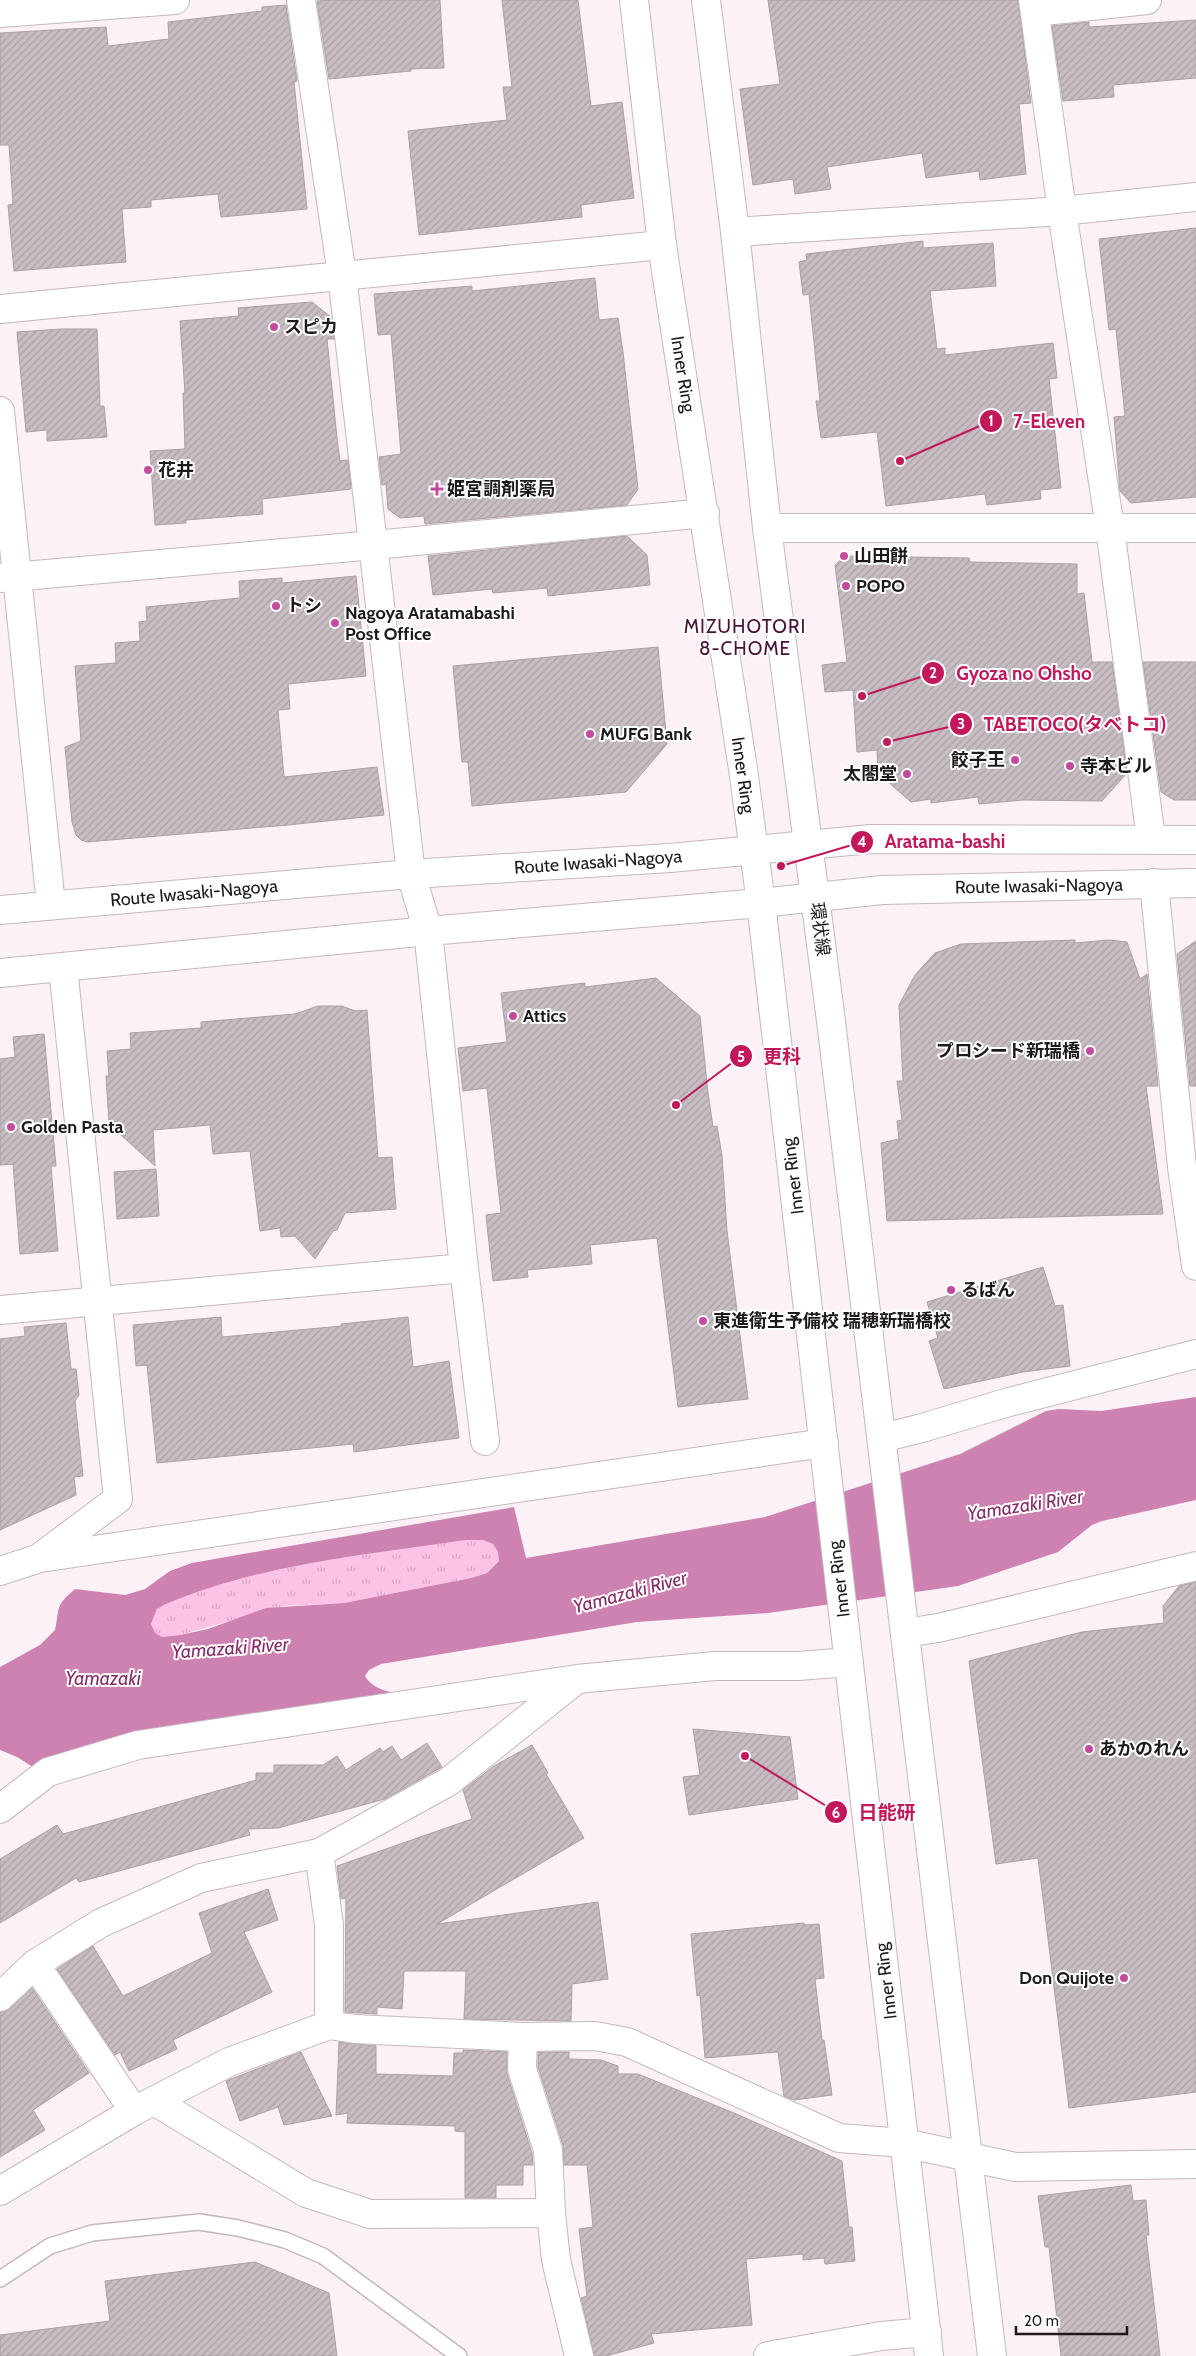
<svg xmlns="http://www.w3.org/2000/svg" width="1196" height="2356" font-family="Cabin,'Noto Sans JP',sans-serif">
<defs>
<pattern id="grass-tufts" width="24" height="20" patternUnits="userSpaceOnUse" patternTransform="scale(1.25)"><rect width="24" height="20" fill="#fdc3e6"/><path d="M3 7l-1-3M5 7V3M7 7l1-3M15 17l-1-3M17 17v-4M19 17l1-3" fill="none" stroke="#d8a7c5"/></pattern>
<pattern id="building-hatch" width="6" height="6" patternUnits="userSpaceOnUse" patternTransform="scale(1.25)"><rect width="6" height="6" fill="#c7bdc3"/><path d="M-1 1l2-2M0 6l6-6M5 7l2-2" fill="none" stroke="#aaa2a7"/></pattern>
</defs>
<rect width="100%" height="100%" fill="#fcf1f7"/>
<path fill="url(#grass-tufts)" d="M466,1540h17l10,4 5,8 1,9 -12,12 -16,5 -127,25 -61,3 -103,29 -18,2 -7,-4 -4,-9 6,-15 7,-4c95,-41 201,-50 302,-65z"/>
<path fill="#ce82b2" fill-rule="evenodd" d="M1196,1397v103l-94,21 -10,4 -34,27 -100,34 -190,27 -131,9 -256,42 -12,6 -4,6c9,15 26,16 42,19l-371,74 -19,-12 -17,-7v-83l40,-22 15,-15c5,-24 0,-24 20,-41l50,6 20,-6 25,-18 22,-8 322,-56 12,51 239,-41 195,-63 86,-43 13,-2 42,2zM466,1540h17l10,4 5,8 1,9 -12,12 -16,5 -127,25 -78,5 -58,21 -28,6 -18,2 -7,-4 -4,-9 6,-15 7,-4c95,-41 201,-50 302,-65z"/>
<g fill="url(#building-hatch)" stroke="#aaa0a6">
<path d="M332,0h108l4,68 -33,1v2l-82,8 -12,-78z"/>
<path d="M502,0h76l13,106 31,-4 12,96 -53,7 1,12 -163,18 -11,-104 99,-11 -4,-33h9z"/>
<path d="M768,0h250l13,103 -12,1 7,70 -46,6 -1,-9 -53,7 -4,-25 -95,14 4,22 -36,5 -2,-15 -40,6 -13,-96 40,-5z"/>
<path d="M286,5l11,76 -3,1 13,127 -86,8 -3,-23 -67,6v7l-29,2 4,53 -112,9 -6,-66 5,-1 -4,-59h-9v-112l106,-6 2,19 61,-7 -1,-17 94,-11v-4z"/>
<path d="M1196,20v58l-83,7 1,12 -51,4 -11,-75 37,-4v5z"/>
<path d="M1196,228v269l-65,6 -11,-12 -6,-74 11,-1 -9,-87 -7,1 -10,-91z"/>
<path d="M923,241v7l70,-5 3,43 -66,5 7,58 8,-1v7l108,-12 4,35 -8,1 12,109 -21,2 1,9 -54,6 -2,-11 -99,12 -9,-74 -56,6 -5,-37h4l-11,-107 -6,1 -4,-33 8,-2 -1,-6z"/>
<path d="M595,278l4,42 19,-2 5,34 15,137 -11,16 -202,19 -1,-8 -24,2 -12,-9 -2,-25 -4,1 -3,-28 22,-3 -10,-120 -13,1 -4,-41 98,-8v5z"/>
<path d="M312,302l19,15 3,22h-7l10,99 3,23 8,-1 3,29 -89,10 1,15 -77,6v3l-31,2 -5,-74 35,-2 -2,-56h2l-5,-72 59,-5 -1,-8z"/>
<path d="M61,329h36l3,77h4l3,31 -60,4v-11l-21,2 -9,-100z"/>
<path d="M627,536l20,19 3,30 -102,11 -1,-8 -54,5 -1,-4 -59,6 -5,-39z"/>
<path d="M845,556l124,2 1,4 107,2v30l7,-1 8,69h20l15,111 -25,28 -79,-1 -44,4 -1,-7 -47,6v-4l-20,3 -33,-29 -1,-23 -20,2 -4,-62 -28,2 -3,-27 25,-3 -12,-97z"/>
<path d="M356,576l10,100 -78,8 2,25 -12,1 6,67 93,-10 7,48 -96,10 -201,17 -6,-2 -5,-5 -4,-13 -7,-75 16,-6 -6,-75 41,-3 -1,-20 25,-2 -1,-19 8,-1 -1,-14 94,-9 -1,-17 43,-3v5z"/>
<path d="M658,647l9,97 -41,48 -154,14 -4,-44h-6l-9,-96z"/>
<path d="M1143,662h53v138h-22l-13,-8z"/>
<path d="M1075,940v3l34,-3 18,2 13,37 7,-5 11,112h-12l17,128 -276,7 -6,-78 18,-4 -2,-18 5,-1 -5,-39h6l-4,-76 16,-30 20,-22 26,-9z"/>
<path d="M1196,941v145h-6l-13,-132z"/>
<path d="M656,978l44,38 8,77 5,34 4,-1 5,30 5,75 21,168 -70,8 -21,-169 -67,7 2,19 -65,6 1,7 -35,4 -7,-66 15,-2 -14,-125 -24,3 -5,-43 49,-6 -6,-49 84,-10v4z"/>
<path d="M318,1006h24l13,5 12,-1 11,148 14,-1 4,52 -51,4 -8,17 -4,1 -18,28 -20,-23 -14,1 -1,-9 -20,3 -10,-80 -37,3 -3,-29 -57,5 2,36 -46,-42 -3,-48h3l-2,-25 24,-2 -1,-16 71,-5v-6l94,-8z"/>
<path d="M44,1034l12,132h-5l7,85 -38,3 -7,-90 -13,1v-106l15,-2 -2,-20z"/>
<path d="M156,1169l3,47 -42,3 -3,-47z"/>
<path d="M1043,1267l12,39 8,-1 7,61 -47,6 -79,17 -15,-48 9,-3 -11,-36z"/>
<path d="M221,1317l1,20 120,-11 -1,-2 67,-7 5,50 36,-6 10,77 -105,14 -1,-8 -196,19 -10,-98 -11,1 -3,-41z"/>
<path d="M66,1323l5,46h5l3,26 -4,6 8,75 -9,1 2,18 -76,35v-191l25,-3 -1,-9z"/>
<path d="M1196,1582v510l-127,16 -31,-250 -42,6 -27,-203 113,-29 82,-9 -1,-17 16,-20z"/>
<path d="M693,1729l97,8 8,62 -109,16 -6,-38 17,-2z"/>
<path d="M427,1743l15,24 -57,32 -107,29 -30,1 2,6 -171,47 -3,-4 -76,45v-64l57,-34 6,9 193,-54v-7h18v-8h49l14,-9 9,14 34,-22 3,4 9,-6 9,14z"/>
<path d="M532,1745l16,28 -2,1 38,64 -147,86 161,-22 10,77 -36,5 -1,37 -107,-2 2,-48h-62l-2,38 -25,-2v7l-32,-2 1,-114 -5,1 -4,-33 135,-47 -9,-29 31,-24z"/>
<path d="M268,1889l10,31 -34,12 28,60 -99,48 4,9 -48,22 -9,-19 -5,3 -58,-86 36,-23 30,50 89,-43 -13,-40z"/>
<path d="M804,1923v2l15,-1 5,54 -9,1 7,61h2l8,55 -38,5 -10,-4 -6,-44 -73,6 -5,-63 -3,1 -6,-62z"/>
<path d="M32,1988l57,85 -56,37 12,20 -45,27v-145l11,-4z"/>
<path d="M339,2042l37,4v28l77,2 1,-23h9v-3l44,2v22l25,79 1,12h-10v20h-27v13h-31v-66l-10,-1v-5l-108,-3 1,-10 -12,2z"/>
<path d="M301,2052l31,64 -48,9 -6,-18 -38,14 -14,-40z"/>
<path d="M538,2052h31v7l32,1 17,6v8h20l96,39 108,48 7,66h3l3,34 -30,3 -1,-6 -21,2v-6l-57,5 6,66 -101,9 3,9 -48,13h-12l-13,-58 6,-2 -8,-67 14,-2 -6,-62h-23l-1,-20 -25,-78z"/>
<path d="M1131,2185l2,16 13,-1 3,35h-3l14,121h-99l-12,-109h-4l-7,-51z"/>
<path d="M255,2262l74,31 8,63h-337v-21l110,-14 -5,-40z"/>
</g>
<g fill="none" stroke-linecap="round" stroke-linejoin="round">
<defs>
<path id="service" d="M0,2279l50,-33 42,-13 107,-11 39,6 47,12 38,16 136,100"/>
<g id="minor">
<path d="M1033,0l29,211 48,317 41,311"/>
<path d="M1035,12l112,-12"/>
<path d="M0,13l175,-13"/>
<path d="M735,232l327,-21 134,-14"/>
<path d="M0,309l662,-64"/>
<path d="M0,411l51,494"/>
<path d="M767,528h429"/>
<path d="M0,578l375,-33 330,-32"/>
<path d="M1154,883l28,284 14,99"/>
<path d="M464,1268l21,173"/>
<path d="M0,1310l464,-42 -36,-337 -17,-57 -69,-599 -41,-275"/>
<path d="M882,1438l40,-10 87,-26 187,-48"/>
<path d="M43,1555l75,-56 -55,-532"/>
<path d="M0,1571l40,-13 784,-115"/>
<path d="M905,1633l33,-5 258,-62"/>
<path d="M0,1809l48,-37 90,-27 439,-66 138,-13h83l51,-4"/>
<path d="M319,1853l10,72v100"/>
<path d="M35,1964l99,147"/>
<path d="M0,1997l35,-33 66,-41 100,-45 118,-25 129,-71 128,-102"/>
<path d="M523,2037l-1,32 26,81 3,63 5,47 23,96"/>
<path d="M154,2101l152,92 64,21 181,-1"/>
<path d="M0,2191l134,-80 95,-49 100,-37 26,4 168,8 72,-1 32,6 212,96 65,5 111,24 181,-3"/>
<path d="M768,2356l113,-20 46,-4"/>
</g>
<g id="secondary">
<path d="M0,910l411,-36 259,-16 201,-19 325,1"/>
<path d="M0,973l428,-42 333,-28 121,-13 314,-7"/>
</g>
<g id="primary">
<path d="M634,0l28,245 81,524 18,134 168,1453"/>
<path d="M706,0l29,232 32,296 63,485 162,1343"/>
</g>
</defs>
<use href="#service" stroke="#c3b8be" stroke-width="18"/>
<use href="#minor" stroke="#c3b8be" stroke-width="30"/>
<use href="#secondary" stroke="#c3b8be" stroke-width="30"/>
<use href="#primary" stroke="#c3b8be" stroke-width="30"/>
<use href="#service" stroke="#fff" stroke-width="15"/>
<use href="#minor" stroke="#fff" stroke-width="28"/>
<use href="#secondary" stroke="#fff" stroke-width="28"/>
<use href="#primary" stroke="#fff" stroke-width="28"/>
</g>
<g fill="#c44a9d" stroke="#fff" stroke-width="2">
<circle cx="274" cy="327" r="5"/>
<circle cx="148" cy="470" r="5"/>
<path d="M434.5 481.5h5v5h5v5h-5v5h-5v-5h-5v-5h5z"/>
<circle cx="844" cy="556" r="5"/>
<circle cx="846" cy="586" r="5"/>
<circle cx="276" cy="606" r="5"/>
<circle cx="335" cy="623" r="5"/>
<circle cx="590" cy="734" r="5"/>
<circle cx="1015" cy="760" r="5"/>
<circle cx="1070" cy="766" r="5"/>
<circle cx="907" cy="774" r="5"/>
<circle cx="513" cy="1016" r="5"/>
<circle cx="1090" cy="1051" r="5"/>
<circle cx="11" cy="1127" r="5"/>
<circle cx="951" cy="1290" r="5"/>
<circle cx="703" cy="1321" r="5"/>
<circle cx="1089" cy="1749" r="5"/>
<circle cx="1124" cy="1978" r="5"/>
</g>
<g text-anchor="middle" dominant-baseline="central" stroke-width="4" stroke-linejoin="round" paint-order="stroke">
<g font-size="18" font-weight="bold" fill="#1e1a1c" stroke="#fff" text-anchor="start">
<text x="284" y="327">スピカ</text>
<text x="158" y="470">花井</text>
<text x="447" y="489">姫宮調剤薬局</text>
<text x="854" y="556">山田餅</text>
<text x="856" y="586">POPO</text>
<text x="286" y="606">トシ</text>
<text x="345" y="613">Nagoya Aratamabashi<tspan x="345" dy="21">Post Office</tspan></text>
<text x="600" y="734">MUFG Bank</text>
<text x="1005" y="760" text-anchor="end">餃子王</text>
<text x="1080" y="766">寺本ビル</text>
<text x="897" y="774" text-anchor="end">太閤堂</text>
<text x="523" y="1016">Attics</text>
<text x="1080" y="1051" text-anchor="end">プロシード新瑞橋</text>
<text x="21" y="1127">Golden Pasta</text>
<text x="961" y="1290">るばん</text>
<text x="713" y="1321">東進衛生予備校 瑞穂新瑞橋校</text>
<text x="1099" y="1749">あかのれん</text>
<text x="1114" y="1978" text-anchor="end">Don Quijote</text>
</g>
<g font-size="18" fill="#1e1a1c" stroke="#fff">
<text transform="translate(683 374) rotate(81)">Inner Ring</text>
<text transform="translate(743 775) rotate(82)">Inner Ring</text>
<text transform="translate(598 862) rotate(-4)">Route Iwasaki-Nagoya</text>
<text transform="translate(1039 886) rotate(-1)">Route Iwasaki-Nagoya</text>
<text transform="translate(194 893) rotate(-5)">Route Iwasaki-Nagoya</text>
<text transform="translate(820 929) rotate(83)">環状線</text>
<text transform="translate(793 1176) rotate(-97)">Inner Ring</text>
<text transform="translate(839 1579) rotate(-97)">Inner Ring</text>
<text transform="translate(886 1981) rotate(-97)">Inner Ring</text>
</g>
<g font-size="19" letter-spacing="1" fill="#4a1038" stroke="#fff">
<text x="745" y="626">MIZUHOTORI<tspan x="745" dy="22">8-CHOME</tspan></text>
</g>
<g font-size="19" font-style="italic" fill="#852c69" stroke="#fff">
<text transform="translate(1025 1505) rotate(-9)">Yamazaki River</text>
<text transform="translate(630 1592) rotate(-15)">Yamazaki River</text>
<text transform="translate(230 1648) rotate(-4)">Yamazaki River</text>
<text x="103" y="1678">Yamazaki</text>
</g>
</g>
<path fill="none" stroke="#c2185b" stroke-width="2" d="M900 461L991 421M862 696L933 673M887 742L961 724M781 866L862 842M676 1105L741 1056M745 1756L836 1812"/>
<g fill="#c2185b" stroke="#fff" stroke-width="2">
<circle cx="900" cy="461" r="5"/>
<circle cx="862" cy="696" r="5"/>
<circle cx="887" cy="742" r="5"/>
<circle cx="781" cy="866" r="5"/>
<circle cx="676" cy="1105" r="5"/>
<circle cx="745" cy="1756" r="5"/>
<circle cx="991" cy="421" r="12"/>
<circle cx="933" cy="673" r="12"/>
<circle cx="961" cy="724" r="12"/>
<circle cx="862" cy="842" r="12"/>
<circle cx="741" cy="1056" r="12"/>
<circle cx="836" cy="1812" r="12"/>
</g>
<g font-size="15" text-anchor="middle" font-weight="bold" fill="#fff">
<text x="991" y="426">1</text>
<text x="933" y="678">2</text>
<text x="961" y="729">3</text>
<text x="862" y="847">4</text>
<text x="741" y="1062">5</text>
<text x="836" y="1818">6</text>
</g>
<g font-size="19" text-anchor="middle" font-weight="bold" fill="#c2185b" stroke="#fff" stroke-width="4" stroke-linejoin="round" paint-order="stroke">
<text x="1049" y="428">7-Eleven</text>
<text x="1024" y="680">Gyoza no Ohsho</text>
<text x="1075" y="731">TABETOCO(タベトコ)</text>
<text x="945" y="848">Aratama-bashi</text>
<text x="782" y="1063">更科</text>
<text x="887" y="1819">日能研</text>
</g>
<path d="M1016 2326v8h111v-8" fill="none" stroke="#1e1a1c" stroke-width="2.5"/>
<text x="1024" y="2326" font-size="15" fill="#1e1a1c" stroke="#ffffff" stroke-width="4" paint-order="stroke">20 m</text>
</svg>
